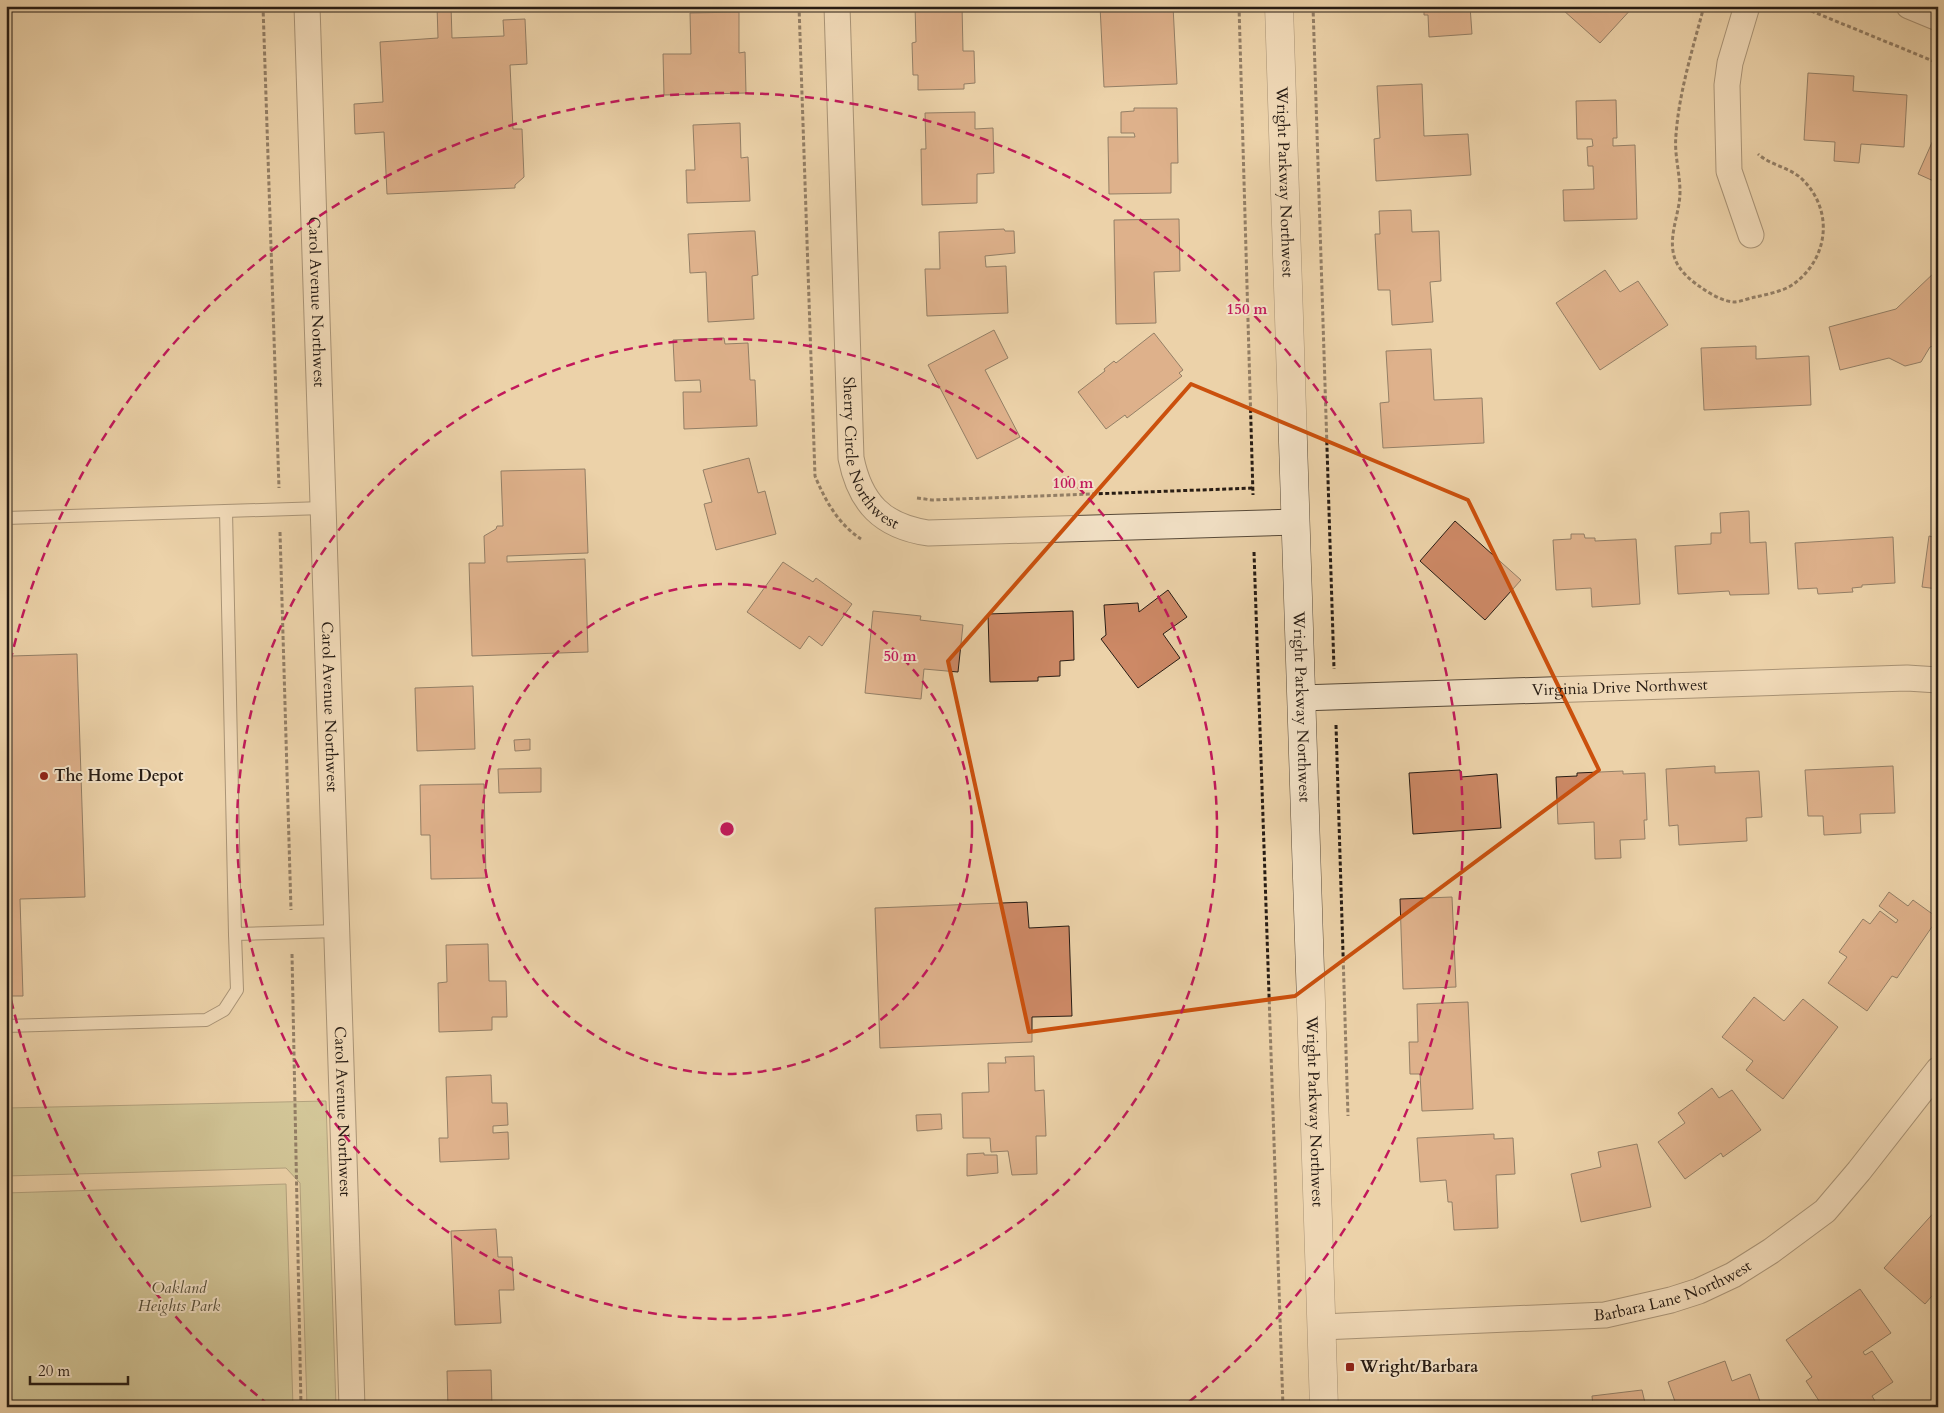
<svg xmlns="http://www.w3.org/2000/svg" width="1944" height="1413" font-family="Cardo,serif">
<rect width="100%" height="100%" fill="#ecd2a9"/>
<filter id="stains"><feTurbulence type="fractalNoise" baseFrequency=".004" numOctaves="4"/><feColorMatrix values="0 0 0 0 .2 0 0 0 0 .09 0 0 0 0 .02 0 0 0 .5 -.17"/></filter>
<radialGradient id="worn" r=".72"><stop offset=".6" stop-color="#630" stop-opacity="0"/><stop offset="1" stop-color="#630" stop-opacity=".3"/></radialGradient>
<g fill="#b7bc88" stroke="#6f6c4e">
<path d="M326,1101l10,306h-29l-7,-224 -14,-15 -280,8v-68z"/>
<path d="M286,1184l7,223h-287v-214z"/>
</g>
<g fill="#cd8966" stroke="#271c14">
<path d="M437,6h14l1,32 52,-2 -1,-16 22,-1 2,45 -17,1 3,64h9l2,48 -9,8v3l-128,6 -3,-62 -29,2 -1,-30 29,-2 -3,-60 58,-4z"/>
<path d="M915,6h47l1,45h11l1,32 -11,1v5l-46,1v-15h-5l-1,-32 4,-1z"/>
<path d="M1100,6h73l4,78 -73,3z"/>
<path d="M1424,6h46l2,28 -43,3 -1,-22h-4z"/>
<path d="M1566,6h68l-34,37 -37,-33z"/>
<path d="M739,12v41l6,-1 1,41 -82,2 -1,-41h28l-1,-41z"/>
<path d="M1808,73l46,3 -1,15 54,4 -3,52 -43,-3 -2,19 -25,-2 1,-19 -31,-2z"/>
<path d="M1422,84l2,52 44,-2 3,41 -95,6 -2,-42 6,-1 -3,-52z"/>
<path d="M1616,100l1,38h-4v8l22,-1 2,74 -73,2 -1,-31 31,-1 -1,-23h-5l-1,-19 6,-1 -1,-7h-15l-1,-38z"/>
<path d="M1134,108h43l1,55h-7v30l-62,1 -1,-57h27l-1,-4h-13v-21l13,-1z"/>
<path d="M975,112v17l18,-1 1,45 -17,1v29l-55,2 -1,-56h5l-1,-36z"/>
<path d="M740,123l1,35 7,-1 2,44 -63,2 -1,-33h9l-2,-45z"/>
<path d="M1938,129v54l-20,-9z"/>
<path d="M1411,210l1,22 27,-1 2,50 -11,1 3,40 -41,3 -2,-35h-12l-3,-56h5l-1,-23z"/>
<path d="M1179,219l1,52 -26,1 2,51 -40,1 -2,-104z"/>
<path d="M1004,229l1,2h9l1,22 -30,3 1,11 20,-1 2,47 -81,3 -2,-47h15l-1,-37z"/>
<path d="M750,231h5l3,44 -6,1 2,43 -46,3 -2,-50 -16,1 -2,-39z"/>
<path d="M1605,270l15,22 18,-11 30,44 -68,45 -44,-67z"/>
<path d="M1936,271l2,60 -3,3 3,10 -8,3 -9,15 -16,4 -16,-8 -49,12 -11,-43 67,-18z"/>
<path d="M994,330l14,28 -23,12 35,67 -43,22 -49,-94z"/>
<path d="M1154,333l29,37 -4,3 3,3 -55,42 -2,-3 -19,14 -28,-37 27,-21 -1,-2 10,-8 2,2z"/>
<path d="M724,338l1,6 23,-1 2,37h5l2,46 -73,3 -1,-37h18l-1,-12 -25,1 -2,-41z"/>
<path d="M1756,346v13l53,-3 2,49 -107,5 -3,-62z"/>
<path d="M1431,349l3,51 48,-2 2,45 -101,5 -3,-45 9,-1 -3,-51z"/>
<path d="M749,458l9,35 7,-2 11,43 -60,16 -12,-46 8,-2 -9,-32z"/>
<path d="M585,469l3,84 -81,3v6l78,-3 3,93 -116,4 -3,-93h16l-1,-27 12,-7 1,-3h6l-2,-55z"/>
<path d="M1749,511l1,32 16,-1 3,52 -39,1 -1,-4 -51,3 -3,-48 36,-2v-11h10l-1,-20z"/>
<path d="M1455,521l66,59 -36,40 -65,-59z"/>
<path d="M1571,534h13l1,4h10v3l41,-2 4,65 -48,3 -1,-19 -35,2 -3,-50 18,-1z"/>
<path d="M1929,536l9,2v51l-16,-2z"/>
<path d="M1893,537l2,46 -33,2v2l-10,1 1,4 -35,2 -1,-6 -19,1 -3,-46z"/>
<path d="M783,562l30,20 3,-4 36,26 -30,42 -13,-10 -9,13 -53,-37z"/>
<path d="M6,563h3l3,93 65,-2 8,243 -65,2 3,97h-17z"/>
<path d="M1168,590l19,27 -24,17 17,24 -42,30 -37,-49 5,-4 -2,-30 34,-2 1,9z"/>
<path d="M873,611l48,5 -1,4 43,5 -5,47 -34,-3 -3,30 -56,-6z"/>
<path d="M1073,611l1,49 -14,1v15l-22,1v4l-48,1 -2,-68z"/>
<path d="M473,686l2,63 -58,2 -2,-63z"/>
<path d="M530,739v11l-15,1 -1,-11z"/>
<path d="M1715,766v7l44,-2 3,46 -16,1 1,23 -68,4 -1,-20 -9,1 -3,-57z"/>
<path d="M1893,766l2,47 -35,1 1,19 -37,2 -1,-19h-15l-3,-46z"/>
<path d="M541,768v24l-42,1 -1,-24z"/>
<path d="M1460,770l1,7 36,-3 4,54 -88,6 -4,-61z"/>
<path d="M1623,771v3l22,-1 2,47h-3l1,19 -25,1 1,18 -26,1 -1,-37 -36,2 -2,-47 21,-1v-3z"/>
<path d="M484,784l2,94 -55,1 -1,-44h-9l-1,-50z"/>
<path d="M1889,892l19,14 5,-6 25,18 -41,60 -5,-2 -25,35 -39,-28 19,-26 -8,-5 24,-33 7,5 10,-13 16,12 2,-3 -19,-14z"/>
<path d="M1452,897l4,90 -53,2 -3,-90z"/>
<path d="M1027,902l2,26 40,-2 3,90 -40,1v25l-152,6 -5,-140z"/>
<path d="M488,944l1,37h17l1,36h-15v13l-53,2 -1,-49 9,-1 -1,-37z"/>
<path d="M1754,997l30,24 19,-22 35,28 -55,72 -37,-29 7,-9 -31,-24z"/>
<path d="M1468,1002l5,107 -51,2 -2,-37h-10l-1,-32h9l-1,-38z"/>
<path d="M1034,1056l1,35 9,-1 2,46h-10l1,38 -25,1 -4,-24 -17,1 -1,-14h-27l-1,-45 27,-1 -1,-29h18l-1,-6z"/>
<path d="M491,1075l1,28h15l1,22 -15,1v7l15,-1 1,27 -69,3 -1,-24h9l-2,-61z"/>
<path d="M1712,1088l7,10 13,-8 29,40 -38,27 -2,-4 -36,26 -27,-37 27,-19 -7,-10z"/>
<path d="M941,1114l1,15 -25,2 -1,-16z"/>
<path d="M1494,1134v5l19,-1 2,36 -19,1 2,53 -44,2 -2,-28h-4l-2,-22 -26,2 -3,-44z"/>
<path d="M1637,1144l14,63 -70,15 -10,-48 30,-7 -3,-15z"/>
<path d="M984,1153v2h13l1,18 -31,3v-22z"/>
<path d="M1938,1208v81l-13,15 -41,-36z"/>
<path d="M496,1229l2,28h14l2,33h-15l2,33 -46,2 -4,-94z"/>
<path d="M1860,1289l31,44 -28,19 2,3 7,-4 21,31 -21,14 3,5 -9,6h-43l-17,-26 6,-4 -26,-37z"/>
<path d="M1725,1361l7,20 18,-7 12,33h-85l-9,-25z"/>
<path d="M491,1370l1,37h-44l-1,-36z"/>
<path d="M1642,1390l4,17h-53l-1,-11z"/>
</g>
<g fill="none" stroke-linecap="round" stroke-linejoin="round">
<defs>
<g id="service">
<path d="M226,511l9,423 102,-3"/>
<path d="M6,518l317,-10"/>
<path d="M6,1026l200,-6 18,-10 13,-20 -2,-56"/>
</g>
<g id="minor">
<path id="s1" d="M307,6l45,1401"/>
<path id="s2" d="M837,6l14,452c9,45 31,68 77,75l368,-11"/>
<path d="M1747,6l-17,57 -3,22 2,86 22,64"/>
<path d="M1909,6l29,12"/>
<path id="s3" d="M1301,698l606,-20 31,2"/>
<path id="s4" d="M1321,1327l284,-12 66,-15 28,-9 34,-16 38,-24 54,-40 34,-40 79,-101"/>
</g>
<g id="tertiary">
<path id="s5" d="M1279,6l45,1401"/>
</g>
</defs>
<use href="#service" stroke="#584a39" stroke-width="14"/>
<use href="#minor" stroke="#584a39" stroke-width="27"/>
<use href="#tertiary" stroke="#584a39" stroke-width="29"/>
<g stroke="#271c14" stroke-width="3" stroke-dasharray="4 2.5" stroke-linecap="butt">
<path d="M263,6l16,482"/>
<path d="M799,6l16,470c10,24 23,48 46,63"/>
<path d="M1239,6l14,489"/>
<path d="M1313,6l21,663"/>
<path d="M1704,6c-11,42 -25,86 -28,129 -2,19 4,38 4,57 0,22 -13,45 -5,67 4,11 15,21 24,27 10,7 22,15 35,16 6,0 15,-4 22,-5 12,-3 29,-6 39,-14 34,-26 39,-74 6,-105 -13,-11 -31,-13 -43,-24"/>
<path d="M1799,6l139,57"/>
<path d="M917,498l15,2 321,-12"/>
<path d="M280,532l11,378"/>
<path d="M1254,552l29,855"/>
<path d="M1336,725l12,391"/>
<path d="M292,954l9,453"/>
</g>
<use href="#service" stroke="#f3e2c7" stroke-width="12"/>
<use href="#minor" stroke="#f3e2c7" stroke-width="25"/>
<use href="#tertiary" stroke="#f3e2c7" stroke-width="28"/>
</g>
<path d="M0 0H1944V1413H0ZM1191,384l277,116 131,270 -304,226 -266,36 -81,-371z" fill="#ecd2a9" fill-opacity=".55" fill-rule="evenodd"/>
<path fill="none" stroke="#cb500d" stroke-width="4" stroke-linejoin="round" d="M1191,384l277,116 131,270 -304,226 -266,36 -81,-371z"/>
<g fill="none" stroke="#c2185b" stroke-width="2.5" stroke-dasharray="9 6">
<circle cx="727" cy="829" r="245"/>
<circle cx="727" cy="829" r="490"/>
<path d="M269 1405A736 736 0 0 1 7 982M7 676A736 736 0 1 1 1185 1405"/>
</g>
<g fill="#8f2418" stroke="#f3e2c7" stroke-width="2">
<circle cx="44" cy="776" r="5"/>
<rect x="1345" y="1362" width="10" height="10" rx="2.5"/>
</g>
<g text-anchor="middle" dominant-baseline="central" stroke-width="4" stroke-linejoin="round" paint-order="stroke">
<g font-size="16" fill="#271c14" stroke="#f3e2c7">
<text stroke="none"><textPath href="#s5" startOffset="176">Wright Parkway Northwest</textPath></text>
<text stroke="none"><textPath href="#s1" startOffset="296">Carol Avenue Northwest</textPath></text>
<text stroke="none"><textPath href="#s2" startOffset="454">Sherry Circle Northwest</textPath></text>
<text stroke="none"><textPath href="#s3" startOffset="319">Virginia Drive Northwest</textPath></text>
<text stroke="none"><textPath href="#s5" startOffset="701">Wright Parkway Northwest</textPath></text>
<text stroke="none"><textPath href="#s1" startOffset="701">Carol Avenue Northwest</textPath></text>
<text stroke="none"><textPath href="#s1" startOffset="1106">Carol Avenue Northwest</textPath></text>
<text stroke="none"><textPath href="#s5" startOffset="1106">Wright Parkway Northwest</textPath></text>
<text stroke="none"><textPath href="#s4" startOffset="356">Barbara Lane Northwest</textPath></text>
</g>
<g font-size="16" font-weight="bold" fill="#271c14" stroke="#f3e2c7" text-anchor="start">
<text x="54" y="776">The Home Depot</text>
<text x="1360" y="1367">Wright/Barbara</text>
</g>
<g font-size="16" font-style="italic" fill="#524c37" stroke="#f3e2c7">
<text x="179" y="1288">Oakland<tspan x="179" dy="18">Heights Park</tspan></text>
</g>
</g>
<circle cx="727" cy="829" r="8" fill="#c2185b" stroke="#f3e2c7" stroke-width="2.5"/>
<g font-size="15" text-anchor="middle" font-weight="bold" fill="#c2185b" stroke="#f3e2c7" stroke-width="4" stroke-linejoin="round" paint-order="stroke">
<text x="1247" y="314">150 m</text>
<text x="1073" y="488">100 m</text>
<text x="900" y="661">50 m</text>
</g>
<rect width="1944" height="1413" fill="none" stroke="#ecd2a9" stroke-width="25"/>
<rect x="8" y="8" width="1929" height="1398" fill="none" stroke="#271c14" stroke-width="2.5"/>
<rect x="12" y="12" width="1919" height="1388" fill="none" stroke="#271c14"/>
<path d="M30 1376v8h98v-8" fill="none" stroke="#271c14" stroke-width="2.5"/>
<text x="38" y="1376" font-size="15" fill="#271c14" stroke="#f3e2c7" stroke-width="4" paint-order="stroke">20 m</text>
<rect width="100%" height="100%" filter="url(#stains)"/>
<rect width="100%" height="100%" fill="url(#worn)"/>
</svg>
